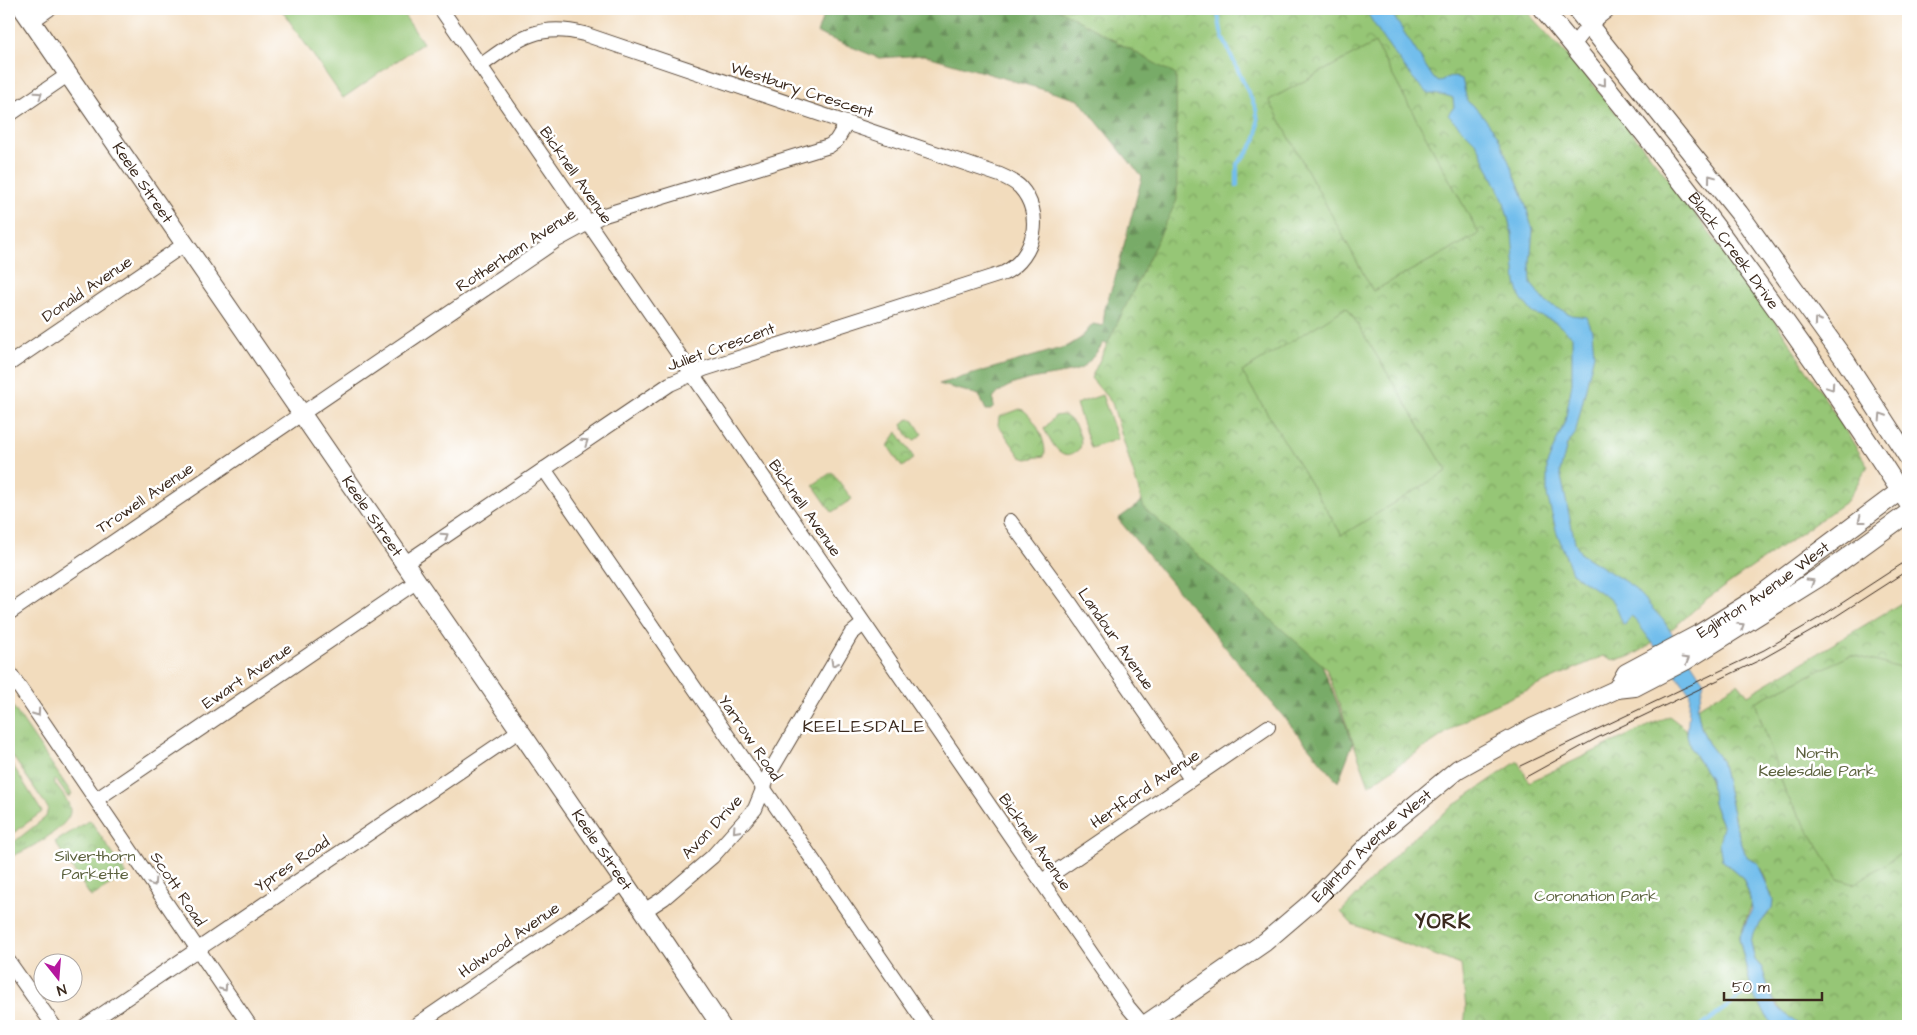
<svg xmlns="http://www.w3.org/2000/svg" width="1917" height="1035" font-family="'Architects Daughter',sans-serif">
<defs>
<pattern id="grass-tufts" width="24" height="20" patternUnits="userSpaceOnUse" patternTransform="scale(1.25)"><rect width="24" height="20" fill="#96c676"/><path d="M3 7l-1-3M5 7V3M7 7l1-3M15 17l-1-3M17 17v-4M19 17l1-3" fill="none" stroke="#7ca160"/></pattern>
<pattern id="forest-firs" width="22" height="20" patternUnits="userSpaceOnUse" patternTransform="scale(1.25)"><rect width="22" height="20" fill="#78ab67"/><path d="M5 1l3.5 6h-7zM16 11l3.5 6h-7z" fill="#648b54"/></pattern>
<pattern id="park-crowns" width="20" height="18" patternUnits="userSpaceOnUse" patternTransform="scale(1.25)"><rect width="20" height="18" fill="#96c676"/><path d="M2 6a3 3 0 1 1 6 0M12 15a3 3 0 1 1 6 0" fill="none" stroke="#7ca160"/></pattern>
</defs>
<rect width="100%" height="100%" fill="#fff"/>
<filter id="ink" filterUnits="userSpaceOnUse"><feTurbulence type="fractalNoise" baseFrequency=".02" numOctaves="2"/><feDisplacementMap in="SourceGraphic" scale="10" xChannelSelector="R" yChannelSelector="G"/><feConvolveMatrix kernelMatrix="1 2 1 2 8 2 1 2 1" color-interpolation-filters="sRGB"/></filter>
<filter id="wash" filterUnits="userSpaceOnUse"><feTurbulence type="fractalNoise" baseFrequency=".0096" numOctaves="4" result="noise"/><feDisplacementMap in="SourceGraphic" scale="20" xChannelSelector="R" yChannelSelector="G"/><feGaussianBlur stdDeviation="1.12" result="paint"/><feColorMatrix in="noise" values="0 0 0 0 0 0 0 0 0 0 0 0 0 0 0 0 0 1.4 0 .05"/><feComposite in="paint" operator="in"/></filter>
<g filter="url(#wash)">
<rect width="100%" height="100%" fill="#f2dcbd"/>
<path fill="url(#grass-tufts)" stroke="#68784a" d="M9,701l63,93 -4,3 -12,-17 -3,1c5,9 18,20 17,31 -1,16 -47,41 -61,45v-11l37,-29 2,-9 -39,-57z"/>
<g fill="url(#forest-firs)" stroke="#5a6a42">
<path d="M826,9h345l88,106 -144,231 -11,-3c-7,8 -16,22 -24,26 -25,9 -72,7 -87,30l1,8 -3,3h-5l-7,-15 -40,-11 129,-38 13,-8 12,-14 10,2 2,-19 10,-28 27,-102 -63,-77 -155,-45 -45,3 -62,-25z"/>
<path d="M1177,476l136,166 40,101 -15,39 -220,-263z"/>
</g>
<g fill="url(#park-crowns)" stroke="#68784a">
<path d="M1058,9h466l65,70 90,113 103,139 86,135 -21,35 -142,99c-19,18 -59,53 -83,59 -7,2 -13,0 -19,-3l-129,58 -105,71 -43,-117 -182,-160 -32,-105 -21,-25 86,-178 -1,-125z"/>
<path d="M1020,409c12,2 29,36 24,47l-17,3 -6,-2 -23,-32 1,-8z"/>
<path d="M1062,415c11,2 22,22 18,33 -18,18 -28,-5 -36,-19l11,-13z"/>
<path d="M910,419l4,2 8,13 -7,6 -6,-2 -7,-13 4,-5z"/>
<path d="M897,432l17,26 -12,9 -14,-21z"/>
<path d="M832,472l20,27 -20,13 -19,-27z"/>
<path d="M1908,599v427h-108l-14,-9 -15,-21 -9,-28 -7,-8 -4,-17 2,-10 19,-25 -6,-28 -8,-17 -9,-3 -4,-7 -9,-26 -15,-67 -13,-17 -7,-16 -4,-19 41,-25 10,12z"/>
<path d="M1669,716l17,13 5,20 18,27 4,14v13l10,24 -1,33 21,18 6,16 2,12 -12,32 14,58 15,21 4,9h-308l2,-18 -5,-43 -109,-41 -11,-12 65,-68 48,-39 64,-44 11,21z"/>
<path d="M90,820l37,55 -36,22 -36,-55z"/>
</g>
<g fill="#96c676" stroke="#68784a">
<path d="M281,9h119l23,34 -80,55z"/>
<path d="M1375,43l104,191 -106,57 -104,-191z"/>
<path d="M1347,307l100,164 -105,64 -100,-163z"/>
<path d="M1102,395l16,44 -27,9 -15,-44z"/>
<path d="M1851,655l57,15v179l-54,35 -16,-5 -52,-85 -31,-92z"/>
<path d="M9,759l33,53 -33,24z"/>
</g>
<path fill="#72beec" stroke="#567485" d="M1365,9h24l45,70 6,2 14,-5 8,3 5,22 13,11 18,24 24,57 11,37 -3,33 1,21 16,19 25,12 15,2 5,14 2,23 -19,80 -8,11 -7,27 15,70 6,12 51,32 31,34 41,62 -7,26 4,19 7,16 13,17 15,67 9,26 4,6 9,4 15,37 -1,8 -19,25 -2,10 4,17 7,8 9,28 6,11 23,19h-28l-4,-9 -15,-21 -14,-58 13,-29 -3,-15 -6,-16 -21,-18 -3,-17 4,-16 -10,-24 -2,-23 -20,-31 -4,-14 3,-42 -57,-76 -3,-1 -5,9 -2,-1 -9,-22 -42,-29 -16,-43 -9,-35v-31l18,-43 7,-38v-47l-17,-14 -22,-9 -13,-16 -4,-14 -4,-49 -8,-32 -27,-58 -29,-29 6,-8 -1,-9c-9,-5 -18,-1 -26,-6 -14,-9 -53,-66 -62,-83z"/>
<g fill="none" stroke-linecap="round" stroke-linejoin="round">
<g stroke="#72beec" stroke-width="4">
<path d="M1217,9l5,27 34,73c6,27 -1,36 -19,55v22"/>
<path d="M1702,1026l49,-38"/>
</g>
</g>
</g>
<g filter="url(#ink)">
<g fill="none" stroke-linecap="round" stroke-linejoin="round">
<defs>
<g id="minor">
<path d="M441,9l687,998 16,19"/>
<path d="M32,21l17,-12"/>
<path d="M1573,45l17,-21 19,-15"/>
<path d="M9,115l60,-41"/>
<path d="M9,364l176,-120"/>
<path d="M544,469l383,557"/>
<path d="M1010,521l58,79 123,178"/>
<path d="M404,564l266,-180 34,-15 300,-96c32,-16 40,-60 16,-86 -6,-6 -13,-9 -20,-12l-416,-141c-47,-12 -67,6 -104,32"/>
<path d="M9,613l548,-373 44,-24 228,-70 7,-5 11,-18"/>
<path d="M9,672l241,354"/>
<path d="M97,799l319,-217"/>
<path d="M1042,881l226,-154"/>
<path d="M644,911l20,-13 48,-41 43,-48 15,-37 81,-138 12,-10"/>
<path d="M9,962l45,64"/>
<path d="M85,1026l434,-295"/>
<path d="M415,1026l209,-143"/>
</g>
<g id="major">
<path id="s1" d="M23,9l621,902 77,115"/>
<path id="s2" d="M1543,9c131,157 255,321 365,494"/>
<path d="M1576,9l163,204 106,147 63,97"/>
<path id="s3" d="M1617,689l9,-16 73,-39 59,-37 150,-112"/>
<path id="s4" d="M1143,1026l122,-84 48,-41 64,-65 81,-67 76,-42 83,-38 18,-2 50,-26 133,-83 90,-65"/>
</g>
</defs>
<use href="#minor" stroke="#564536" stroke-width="16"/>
<use href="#major" stroke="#564536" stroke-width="20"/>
<use href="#minor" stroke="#fff" stroke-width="14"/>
<use href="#major" stroke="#fff" stroke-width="18"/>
<g stroke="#3b2a1e" stroke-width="1">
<path d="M1520,766l244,-116 55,-32 89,-58"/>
<path d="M1526,777l71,-39 165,-79 62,-35 84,-54"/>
</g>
</g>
<defs><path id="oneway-chevron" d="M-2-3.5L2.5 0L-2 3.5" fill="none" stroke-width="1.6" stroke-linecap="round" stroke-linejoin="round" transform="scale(1.25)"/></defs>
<g stroke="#a79f9a">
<use href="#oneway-chevron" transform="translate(1603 83) rotate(51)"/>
<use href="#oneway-chevron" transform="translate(39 95) rotate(-34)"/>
<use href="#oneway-chevron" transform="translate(1711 178) rotate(-127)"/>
<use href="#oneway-chevron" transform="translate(1817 321) rotate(-126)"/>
<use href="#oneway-chevron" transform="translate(1831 387) rotate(56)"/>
<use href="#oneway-chevron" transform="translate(1882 416) rotate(-123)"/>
<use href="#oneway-chevron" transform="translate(585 442) rotate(-34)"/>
<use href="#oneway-chevron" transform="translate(1861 520) rotate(143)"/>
<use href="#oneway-chevron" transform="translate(445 536) rotate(-34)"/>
<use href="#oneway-chevron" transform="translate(1811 582) rotate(-32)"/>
<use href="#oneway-chevron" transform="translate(1741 626) rotate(-32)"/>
<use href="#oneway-chevron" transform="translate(1686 660) rotate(-30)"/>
<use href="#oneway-chevron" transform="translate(834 663) rotate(120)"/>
<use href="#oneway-chevron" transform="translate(37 713) rotate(55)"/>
<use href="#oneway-chevron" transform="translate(736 830) rotate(132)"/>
<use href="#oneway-chevron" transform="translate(153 883) rotate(57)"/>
<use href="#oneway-chevron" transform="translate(224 988) rotate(55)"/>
</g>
</g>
<g text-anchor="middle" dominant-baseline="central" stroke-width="5" stroke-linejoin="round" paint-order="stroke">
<g font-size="16" fill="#3b2a1e" stroke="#fff">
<text transform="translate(802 90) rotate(18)">Westbury Crescent</text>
<text transform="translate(576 175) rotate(55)">Bicknell Avenue</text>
<text stroke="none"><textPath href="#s1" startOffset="211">Keele Street</textPath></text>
<text transform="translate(516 250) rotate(-33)">Rotherham Avenue</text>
<text stroke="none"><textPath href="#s2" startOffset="308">Black Creek Drive</textPath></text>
<text transform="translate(87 289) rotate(-34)">Donald Avenue</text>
<text transform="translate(721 347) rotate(-20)">Juliet Crescent</text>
<text transform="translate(145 498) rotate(-34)">Trowell Avenue</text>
<text transform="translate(805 508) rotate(55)">Bicknell Avenue</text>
<text stroke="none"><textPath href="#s1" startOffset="616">Keele Street</textPath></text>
<text stroke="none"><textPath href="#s3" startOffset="179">Eglinton Avenue West</textPath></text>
<text transform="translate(1116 639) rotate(55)">Landour Avenue</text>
<text transform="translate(247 676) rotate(-34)">Ewart Avenue</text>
<text transform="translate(750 738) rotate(56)">Yarrow Road</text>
<text transform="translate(1145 789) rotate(-34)">Hertford Avenue</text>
<text transform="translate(712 827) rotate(-47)">Avon Drive</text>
<text transform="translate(1035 842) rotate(55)">Bicknell Avenue</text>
<text stroke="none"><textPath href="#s4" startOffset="292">Eglinton Avenue West</textPath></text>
<text stroke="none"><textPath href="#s1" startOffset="1021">Keele Street</textPath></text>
<text transform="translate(292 864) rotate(-34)">Ypres Road</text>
<text transform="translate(178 889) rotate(56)">Scott Road</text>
<text transform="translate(509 940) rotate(-35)">Holwood Avenue</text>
</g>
<g font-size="16" fill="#5b613d" stroke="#fff">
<text x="1817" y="753">North<tspan x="1817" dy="18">Keelesdale Park</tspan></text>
<text x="95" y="856">Silverthorn<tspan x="95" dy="18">Parkette</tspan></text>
<text x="1596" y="896">Coronation Park</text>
</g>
<g font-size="18" letter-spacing="1" fill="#3b2a1e" stroke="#fff">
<text x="864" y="726">KEELESDALE</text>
</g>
<g font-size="21" font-weight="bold" letter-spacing="1" fill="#3b2a1e" stroke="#fff">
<text x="1443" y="921">YORK</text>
</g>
</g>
<rect width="1917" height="1035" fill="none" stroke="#fff" stroke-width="30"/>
<g transform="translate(58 978) rotate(163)"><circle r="24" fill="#ffffff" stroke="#b1aaa5"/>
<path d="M0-4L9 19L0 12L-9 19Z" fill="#b5179e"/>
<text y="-8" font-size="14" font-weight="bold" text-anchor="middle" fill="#3b2a1e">N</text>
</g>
<path d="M1724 992v8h98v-8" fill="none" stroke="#3b2a1e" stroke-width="2.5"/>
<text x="1732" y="992" font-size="15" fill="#3b2a1e" stroke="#ffffff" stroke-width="4" paint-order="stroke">50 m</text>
</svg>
